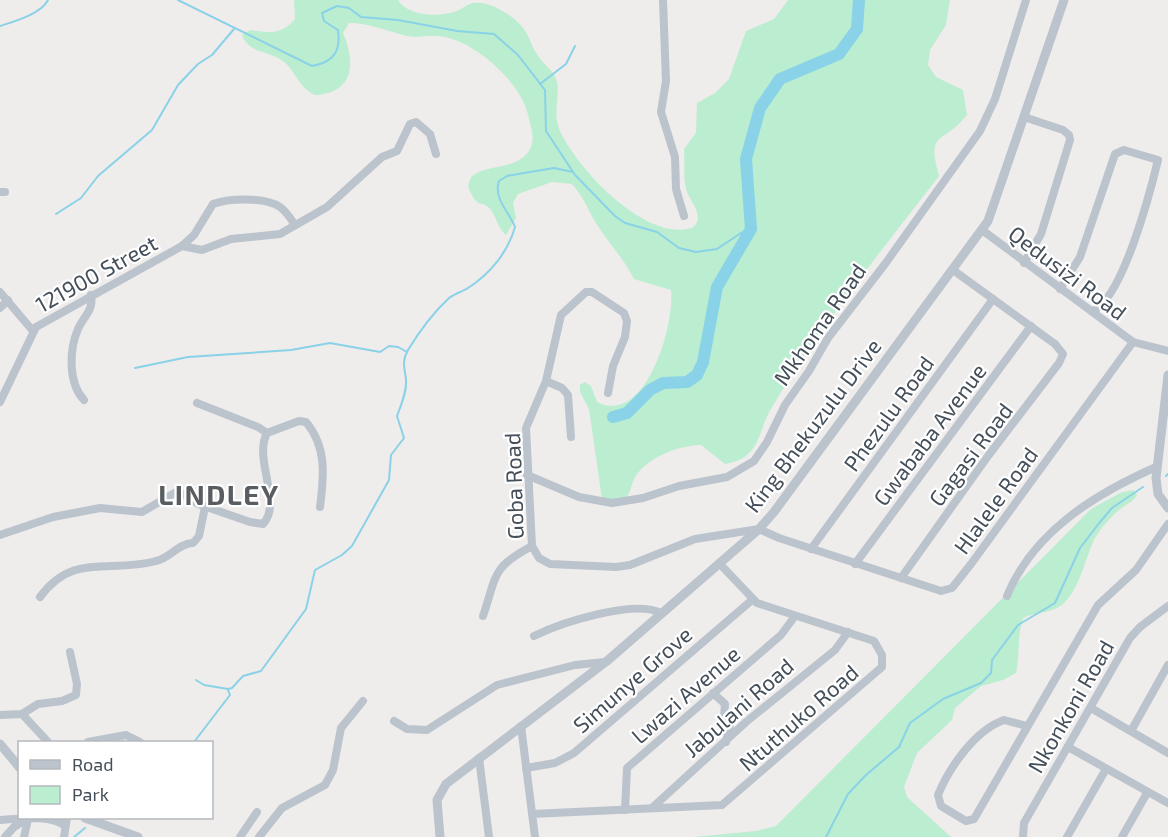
<svg xmlns="http://www.w3.org/2000/svg" width="1168" height="837" font-family="'Exo 2',sans-serif">
<rect width="100%" height="100%" fill="#efecec"/>
<g fill="#bbedd0">
<path d="M294,0h104c10,17 42,17 59,11 5,-2 10,-7 16,-8 17,-3 41,13 51,26 6,8 8,20 15,28 6,9 16,14 18,25 3,18 -5,31 3,49 18,39 86,111 132,97 15,-11 -3,-27 -6,-39 -3,-12 -1,-28 -2,-40l12,-16 1,-30 18,-10 14,-14 17,-48 28,-12 14,-19h162l-4,25 -16,25 -2,15 8,12 27,13 4,25c-24,30 -41,15 -28,61 -58,75 -118,149 -167,231 -15,24 -10,51 -47,57l-24,-19c-24,1 -53,12 -66,32 -4,6 -4,18 -10,21 -7,4 -16,2 -23,1l-13,-90 -9,-17v-7l5,-3 6,4 6,16c49,25 78,-78 74,-112l-37,-11c-11,-22 -28,-39 -40,-59 -7,-13 -12,-25 -22,-36l-20,-2 -34,12 -5,9 3,15 -10,17c-9,-8 -9,-17 -15,-25 -10,-12 -13,2 -23,-24l3,-9c16,-14 44,-6 58,-26 7,-11 2,-24 -1,-36 -6,-31 -52,-73 -84,-78 -13,-3 -29,2 -41,-2 -19,-5 -34,-12 -54,-12l-6,10c13,30 11,60 -28,62 -18,-8 -19,-26 -35,-36 -14,-8 -32,-7 -38,-24l8,-5c19,3 32,5 45,-11z"/>
<path d="M1133,490l4,5c-4,7 -12,10 -18,15 -8,7 -18,18 -24,28 -10,20 -14,47 -30,64 -11,12 -28,9 -42,16 -6,18 -3,36 -7,55l-13,7 -22,6 -26,22 -3,12 -35,33 -13,34 3,10 44,40h-257l62,-6 20,-5 315,-317 29,-16z"/>
</g>
<g fill="none" stroke-linecap="round" stroke-linejoin="round">
<g stroke="#89d2e8" stroke-width="2">
<path d="M178,0l134,66c22,-4 29,-15 26,-36l-14,-9 -2,-8 15,-7 12,2 12,9 37,3 59,11 37,3 24,21 27,35 1,41 29,44 40,41 10,7 32,9 22,16 17,4 21,-3 24,-16 10,-4"/>
<path d="M0,26c15,-5 41,-12 48,-26"/>
<path d="M540,84l26,-20 9,-18"/>
<path d="M56,214l25,-16 17,-22 54,-46 26,-45 20,-21 14,-9 22,-26"/>
<path d="M135,368l53,-11 103,-7 39,-7 50,9 9,-6 9,1 9,5"/>
<path d="M1166,476l2,-2"/>
<path d="M196,680l8,5 24,4 4,-1 11,-12 18,-5 45,-62 9,-39 27,-15 10,-9 37,-66 2,-25 13,-17 -7,-22c4,-11 10,-24 9,-36 -1,-12 -5,-18 2,-30 11,-18 25,-37 40,-51 5,-5 14,-7 20,-11 22,-14 40,-36 47,-61 -6,-15 -22,-29 -16,-46l8,-5 47,-8 19,4"/>
<path d="M194,742l36,-47 -2,-5"/>
<path d="M74,837l11,-9"/>
<path d="M826,837l22,-43 18,-19 33,-28 11,-24 33,-24 38,-16 10,-10 1,-13 26,-35 37,-22 25,-55 20,-26 12,-14 31,-21"/>
</g>
<path stroke="#89d2e8" stroke-width="12" d="M613,417l14,-4 23,-23 13,-7 24,-1 10,-7 6,-13 14,-75 34,-58 -5,-70 14,-51 20,-29 59,-25 18,-25 2,-29"/>
<g stroke="#bbc3cc" stroke-width="8">
<path d="M663,0l3,81 -5,31 14,45 1,32 8,27"/>
<path d="M1024,117l39,13 6,5 1,5 -29,94 -17,29"/>
<path d="M0,192h5"/>
<path d="M982,230l151,112"/>
<path d="M182,246l20,4 29,-11 49,-5 47,-27 55,-50 15,-6 13,-27 6,-2 14,12 6,20"/>
<path d="M1060,289l20,-32 35,-103 9,-4 34,10c-8,33 -35,137 -65,151"/>
<path d="M0,292l33,39"/>
<path d="M0,308l8,-8"/>
<path d="M546,381l16,7 6,7 3,42"/>
<path d="M608,393l5,-27 12,-29 2,-16 -3,-8 -32,-21h-6l-25,23 -15,66 -20,47 6,118 7,12 11,6 66,3 14,-2 65,-26 64,-10 20,9 162,53 11,-3 19,-24 162,-222 35,9"/>
<path d="M84,400c-16,-17 -15,-50 -6,-71 6,-13 16,-19 13,-34"/>
<path d="M0,402l36,-75 146,-81 12,-11 19,-31c16,-6 52,-7 67,3 6,4 11,12 15,18"/>
<path d="M267,433l32,-12 7,1c21,25 18,54 14,85"/>
<path d="M527,475l52,22 33,6 31,-5 36,-12 48,-9 27,-16 13,-19 18,-37 24,-34 19,-33 57,-74 95,-133 15,-32 31,-99"/>
<path d="M0,535l53,-18 47,-9 42,4 36,-21 20,13 52,18 13,2c20,-21 -10,-65 4,-91l-9,-6 -61,-24"/>
<path d="M811,549l182,-250"/>
<path d="M855,564l176,-238"/>
<path d="M901,578l87,-122 71,-93 4,-9 -8,-10 -102,-74"/>
<path d="M1007,596c26,-64 88,-102 149,-129"/>
<path d="M40,597c34,-46 70,-23 116,-36 14,-3 23,-18 37,-18l6,-7 6,-29"/>
<path d="M483,616c14,-41 8,-48 49,-70"/>
<path d="M534,636c26,-13 100,-37 127,-23"/>
<path d="M713,693l12,11 -1,13 6,8 -4,17"/>
<path d="M1091,708l77,45"/>
<path d="M22,714l26,28"/>
<path d="M0,715l22,-1 16,-10 24,-3 14,-6 1,-11 -7,-32"/>
<path d="M394,721l13,8 20,1 70,-45 78,-20 30,-3"/>
<path d="M521,726l14,111"/>
<path d="M1027,726l-23,-6c-29,10 -55,48 -66,75l3,11 25,15 8,-2 124,-214 38,-35 32,-46"/>
<path d="M1131,731l37,-66"/>
<path d="M88,742l38,-7 14,7"/>
<path d="M1068,747l100,56"/>
<path d="M479,758l10,79"/>
<path d="M526,768l29,-5 19,-10 178,-153"/>
<path d="M652,808l94,-86 89,-72 13,-18"/>
<path d="M625,810l2,-42 154,-133 14,-19"/>
<path d="M532,814l190,-9 160,-138v-12l-8,-14 -117,-38 -38,-40"/>
<path d="M0,820c18,-1 51,-6 65,6"/>
<path d="M5,837l9,-10 13,-8"/>
<path d="M24,837l4,-18"/>
<path d="M64,837l3,-19"/>
<path d="M240,837l17,-25"/>
<path d="M259,837l23,-29 43,-23 8,-15 8,-42 22,-27"/>
<path d="M1023,837l1,-14 106,-185 10,-11 28,-21"/>
<path d="M1067,837l39,-68"/>
<path d="M1122,837l25,-44"/>
</g>
<g stroke="#bbc3cc" stroke-width="9">
<path d="M1168,375l-12,103 2,16 10,14"/>
<path d="M0,744l20,24"/>
<path d="M85,818l53,19"/>
<path d="M440,837l-3,-37 9,-16 161,-123 152,-132 15,-17 214,-291 76,-221"/>
</g>
</g>
<g text-anchor="middle" dominant-baseline="central" stroke-width="4.5" stroke-linejoin="round" paint-order="stroke">
<g font-size="22" fill="#454f59" stroke="#fff">
<text transform="translate(1068 272) rotate(37)">Qedusizi Road</text>
<text transform="translate(96 273) rotate(-29)">121900 Street</text>
<text transform="translate(819 324) rotate(-55)">Mkhoma Road</text>
<text transform="translate(888 413) rotate(-54)">Phezulu Road</text>
<text transform="translate(812 425) rotate(-53)">King Bhekuzulu Drive</text>
<text transform="translate(929 434) rotate(-53)">Gwababa Avenue</text>
<text transform="translate(970 454) rotate(-53)">Gagasi Road</text>
<text transform="translate(513 486) rotate(-92)">Goba Road</text>
<text transform="translate(995 500) rotate(-54)">Hlalele Road</text>
<text transform="translate(632 679) rotate(-41)">Simunye Grove</text>
<text transform="translate(685 694) rotate(-41)">Lwazi Avenue</text>
<text transform="translate(1070 706) rotate(-60)">Nkonkoni Road</text>
<text transform="translate(738 707) rotate(-41)">Jabulani Road</text>
<text transform="translate(798 717) rotate(-41)">Ntuthuko Road</text>
</g>
<g font-size="28" font-weight="bold" letter-spacing="1.5" fill="#595d61" stroke="#fff">
<text x="219" y="494">LINDLEY</text>
</g>
</g>
<rect x="18" y="741" width="195" height="78" fill="#ffffff" stroke="#b5b9bd" stroke-width="1.5"/>
<rect x="30" y="760" width="30" height="9" fill="#bbc3cc" stroke="#b5b9bd" stroke-width="1.5"/>
<text x="72" y="771" font-size="18" fill="#454f59">Road</text>
<rect x="30" y="786" width="30" height="18" fill="#bbedd0" stroke="#b5b9bd" stroke-width="1.5"/>
<text x="72" y="801" font-size="18" fill="#454f59">Park</text>
</svg>
